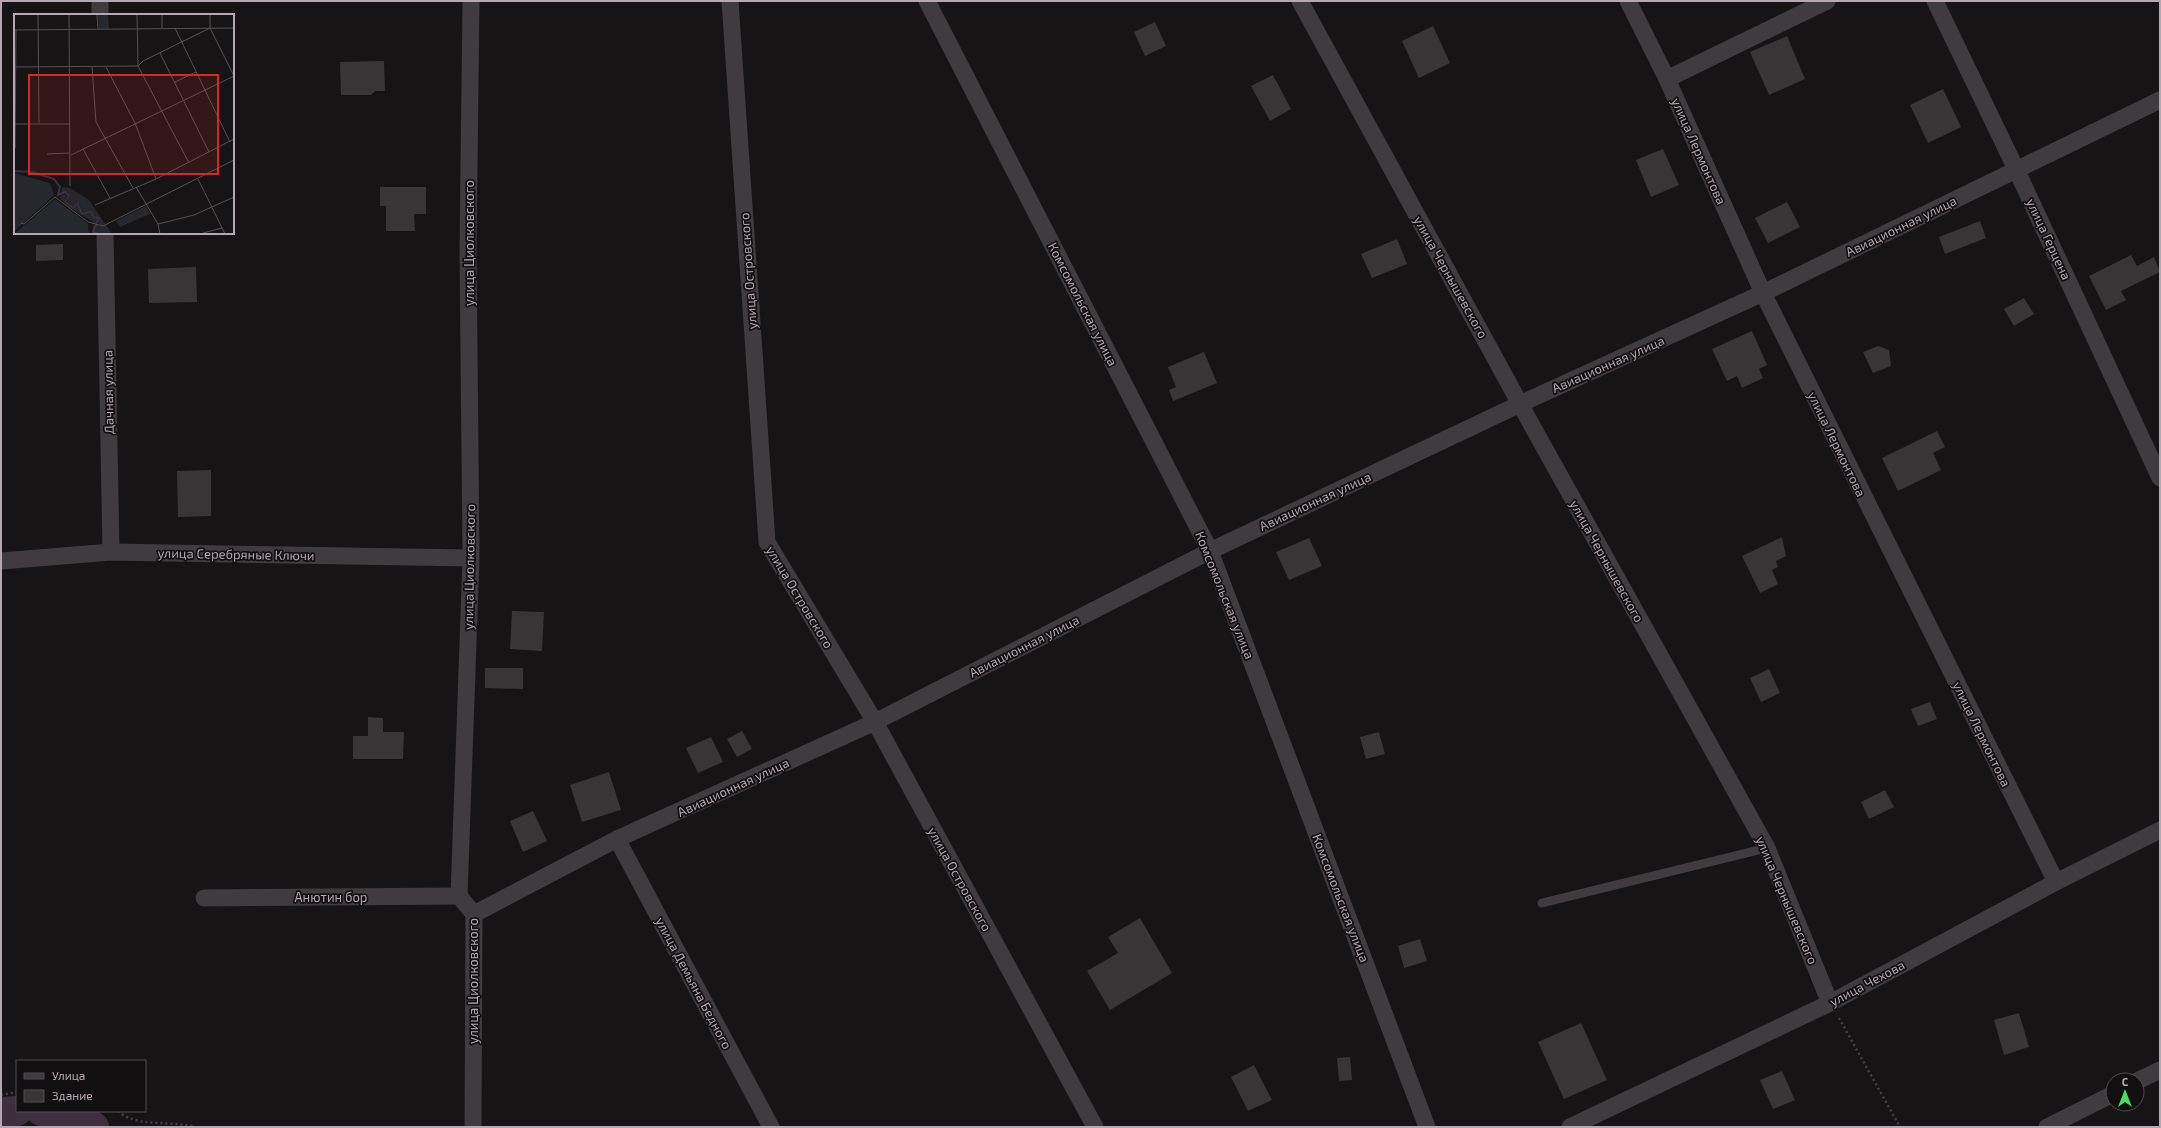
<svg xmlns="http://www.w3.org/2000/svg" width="2161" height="1128" font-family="'Exo 2',sans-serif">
<rect width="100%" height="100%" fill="#161415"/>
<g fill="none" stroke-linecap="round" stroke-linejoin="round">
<g stroke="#3d2f3d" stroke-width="30">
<path d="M41,1111c18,7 39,4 53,16"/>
<path d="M1,1112l16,-1"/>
</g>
</g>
<g fill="#383537">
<path d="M1155,22l11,24 -21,10 -11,-24z"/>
<path d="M1433,26l17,37 -31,15 -17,-37z"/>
<path d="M1787,36l18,43 -36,16 -19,-43z"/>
<path d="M384,61l1,30h-10l-4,4h-30l-1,-33z"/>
<path d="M1273,75l18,34 -21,12 -19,-35z"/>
<path d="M1943,89l18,38 -33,16 -18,-38z"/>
<path d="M1663,149l16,36 -28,12 -15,-37z"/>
<path d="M380,187h46v27h-12l1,17h-29v-25h-6z"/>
<path d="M1787,202l13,25 -32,16 -13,-25z"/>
<path d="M1980,221l6,17 -41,16 -6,-17z"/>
<path d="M1397,239l10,25 -35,14 -11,-24z"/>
<path d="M63,244v16l-27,1v-16z"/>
<path d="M2131,255l6,11 17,-9 6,15 -39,19 5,9 -20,10 -17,-34z"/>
<path d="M196,267l1,35 -48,1 -1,-34z"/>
<path d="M2024,298l10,16 -20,12 -10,-17z"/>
<path d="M1752,331l15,34 -8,4 4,9 -21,10 -5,-12 -10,5 -15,-32z"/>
<path d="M1878,346l11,4 2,16 -18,7 -10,-21z"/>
<path d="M1204,352l13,31 -44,18 -4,-11 7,-3 -8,-20z"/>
<path d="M1937,431l8,16 -12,6 8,17 -43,21 -16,-33z"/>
<path d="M211,470v46l-33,1 -1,-46z"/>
<path d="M1782,537l4,19 -10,5 2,6 -6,3 6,14 -18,9 -18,-37z"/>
<path d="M1309,538l13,28 -33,14 -13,-28z"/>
<path d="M512,611l32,1 -2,39 -32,-2z"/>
<path d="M485,668h38v21l-38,-1z"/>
<path d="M1769,669l11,24 -19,9 -11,-24z"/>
<path d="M1930,702l7,17 -19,7 -7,-17z"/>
<path d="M368,717l15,1v14h21l-1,27h-50v-23h15z"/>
<path d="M742,731l10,18 -15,8 -10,-18z"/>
<path d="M1379,732l6,22 -19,5 -6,-22z"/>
<path d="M711,737l12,25 -25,11 -12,-25z"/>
<path d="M609,772l12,38 -39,12 -12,-37z"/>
<path d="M1885,790l9,17 -25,12 -8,-17z"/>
<path d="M533,811l14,30 -24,11 -13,-31z"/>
<path d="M1140,918l32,55 -62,37 -23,-39 31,-18 -10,-16z"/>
<path d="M1420,939l7,22 -23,7 -6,-22z"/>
<path d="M2019,1013l10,34 -25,8 -10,-35z"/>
<path d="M1581,1023l26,57 -43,19 -26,-57z"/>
<path d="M1350,1057l2,23 -13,1 -2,-23z"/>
<path d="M1254,1065l18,35 -24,11 -17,-34z"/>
<path d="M1782,1071l13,29 -22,9 -13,-29z"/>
</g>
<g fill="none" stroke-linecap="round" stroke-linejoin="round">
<g stroke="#464045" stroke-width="2.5" stroke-dasharray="2 3" stroke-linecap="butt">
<path d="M1839,1018l61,109"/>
<path d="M1,1095l16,-3"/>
<path d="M118,1111c18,17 53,9 77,16"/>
</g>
<path stroke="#403b3e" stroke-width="9" d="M1542,903l225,-55"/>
<g stroke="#403b3e" stroke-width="17">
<path d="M100,1v14"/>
<path d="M471,1l-3,248 3,309 -12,338 15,18 -1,213"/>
<path d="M730,1l37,541 108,180 220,405"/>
<path d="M927,1l283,550 217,576"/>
<path d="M1300,1l220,403 247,444 63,155"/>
<path d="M1628,1l39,78 96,214 293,589"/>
<path d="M1935,1l81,168 144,309"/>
<path d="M1667,79l160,-78"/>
<path d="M105,233l6,319"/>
<path d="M1,561l110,-9 360,6"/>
<path d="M617,839l154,288"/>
<path d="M204,898l255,-2"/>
<path d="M474,914l143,-75 258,-117 335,-171 310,-147 243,-111 397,-193"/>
<path d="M2137,1081l23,-11"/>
<path d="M1570,1127l260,-124 226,-121 104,-52"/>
<path d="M2047,1127l66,-33"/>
</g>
</g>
<g text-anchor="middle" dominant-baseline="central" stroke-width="3.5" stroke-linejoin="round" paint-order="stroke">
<g font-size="13" fill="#b5a8b2" stroke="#110f10">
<text transform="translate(1699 151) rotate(66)">улица Лермонтова</text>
<text transform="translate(1901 226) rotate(-26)">Авиационная улица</text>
<text transform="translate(2049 239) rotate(65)">улица Герцена</text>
<text transform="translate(469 243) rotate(-90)">улица Циолковского</text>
<text transform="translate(748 271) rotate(-94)">улица Островского</text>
<text transform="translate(1451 277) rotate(61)">улица Чернышевского</text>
<text transform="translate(1083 304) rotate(63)">Комсомольская улица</text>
<text transform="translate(1608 364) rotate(-24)">Авиационная улица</text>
<text transform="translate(108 392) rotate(-91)">Дачная улица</text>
<text transform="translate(1837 444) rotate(64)">улица Лермонтова</text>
<text transform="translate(1315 501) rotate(-25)">Авиационная улица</text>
<text transform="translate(236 554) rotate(1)">улица Серебряные Ключи</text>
<text transform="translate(1607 561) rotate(61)">улица Чернышевского</text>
<text transform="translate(469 567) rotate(-89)">улица Циолковского</text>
<text transform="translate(1225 595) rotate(68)">Комсомольская улица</text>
<text transform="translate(800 597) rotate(59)">улица Островского</text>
<text transform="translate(1024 646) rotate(-27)">Авиационная улица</text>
<text transform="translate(1982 734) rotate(64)">улица Лермонтова</text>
<text transform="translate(733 787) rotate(-25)">Авиационная улица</text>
<text transform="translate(960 879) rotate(61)">улица Островского</text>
<text x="331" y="897">Анютин бор</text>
<text transform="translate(1341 898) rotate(69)">Комсомольская улица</text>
<text transform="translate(1787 900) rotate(67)">улица Чернышевского</text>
<text transform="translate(473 981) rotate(-90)">улица Циолковского</text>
<text transform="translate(694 983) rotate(62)">улица Демьяна Бедного</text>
<text transform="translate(1867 983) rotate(-28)">улица Чехова</text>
</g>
</g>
<g transform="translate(14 14)">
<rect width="220" height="220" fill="#161415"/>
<path d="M84,0h10l1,15h-10zM0,159l36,10 4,12 -40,37zM49,173l7,1 19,12 23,34h-20l1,-9 10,1 -4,-1v-7l-3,-1 -5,-6 -8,2 -4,-10 -6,4 -6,-4 2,-8 -1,-3h-7zM53,179l-3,10 9,6 5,-3 6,9 6,-2 8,6 -2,5 -31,-20 -6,-7zM41,185l33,25 1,10h-75zM132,192l4,8 -30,13 -4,-6z" fill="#25282d"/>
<path fill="none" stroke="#3d2f3d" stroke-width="2" d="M0,157l18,1 22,7 6,8 -2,8 7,-3 4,3 -4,7 8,6 5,-4 4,10 9,-2 3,5 5,1 -6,14 6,2"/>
<path fill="none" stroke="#564f54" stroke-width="1" d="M24,0l1,109M55,0l1,172M83,0l1,15M123,0l1,52 51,97M148,0v14M196,0v14l24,48M161,14l55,114M0,16l220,-2M146,39l49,99M0,53l124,-1 5,-5 67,-33M78,53l4,55 37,66M92,53l29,56 21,56M161,68l21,-10M0,110h56M1,134l1,-118M69,135l27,49M33,140l22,-1M57,141l163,-79M184,165l27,55M122,173l22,37 2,10M81,191l61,-26 78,-40M7,209l3,1 31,-27 33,25 15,4 131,-66M144,210l36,-9 40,-18M189,219l19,-5"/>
<path fill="#d62828" fill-opacity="0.15" stroke="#d62828" stroke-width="2" d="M15,61h189v99h-189z"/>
<rect width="220" height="220" fill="none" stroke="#b5a8b2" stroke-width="2"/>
</g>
<rect width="2161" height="1128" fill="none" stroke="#b5a8b2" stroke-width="4"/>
<rect x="16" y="1060" width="130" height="52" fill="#110f10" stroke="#534c51"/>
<rect x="24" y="1073" width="20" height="6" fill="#403b3e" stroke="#534c51"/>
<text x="52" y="1080" font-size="12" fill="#b5a8b2">Улица</text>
<rect x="24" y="1090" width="20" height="12" fill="#383537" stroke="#534c51"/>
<text x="52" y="1100" font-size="12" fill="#b5a8b2">Здание</text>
<g transform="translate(2125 1092)"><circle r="19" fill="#110f10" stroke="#534c51"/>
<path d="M0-3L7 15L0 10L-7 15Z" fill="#45de62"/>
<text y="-6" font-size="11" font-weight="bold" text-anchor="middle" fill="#b5a8b2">С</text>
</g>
</svg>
